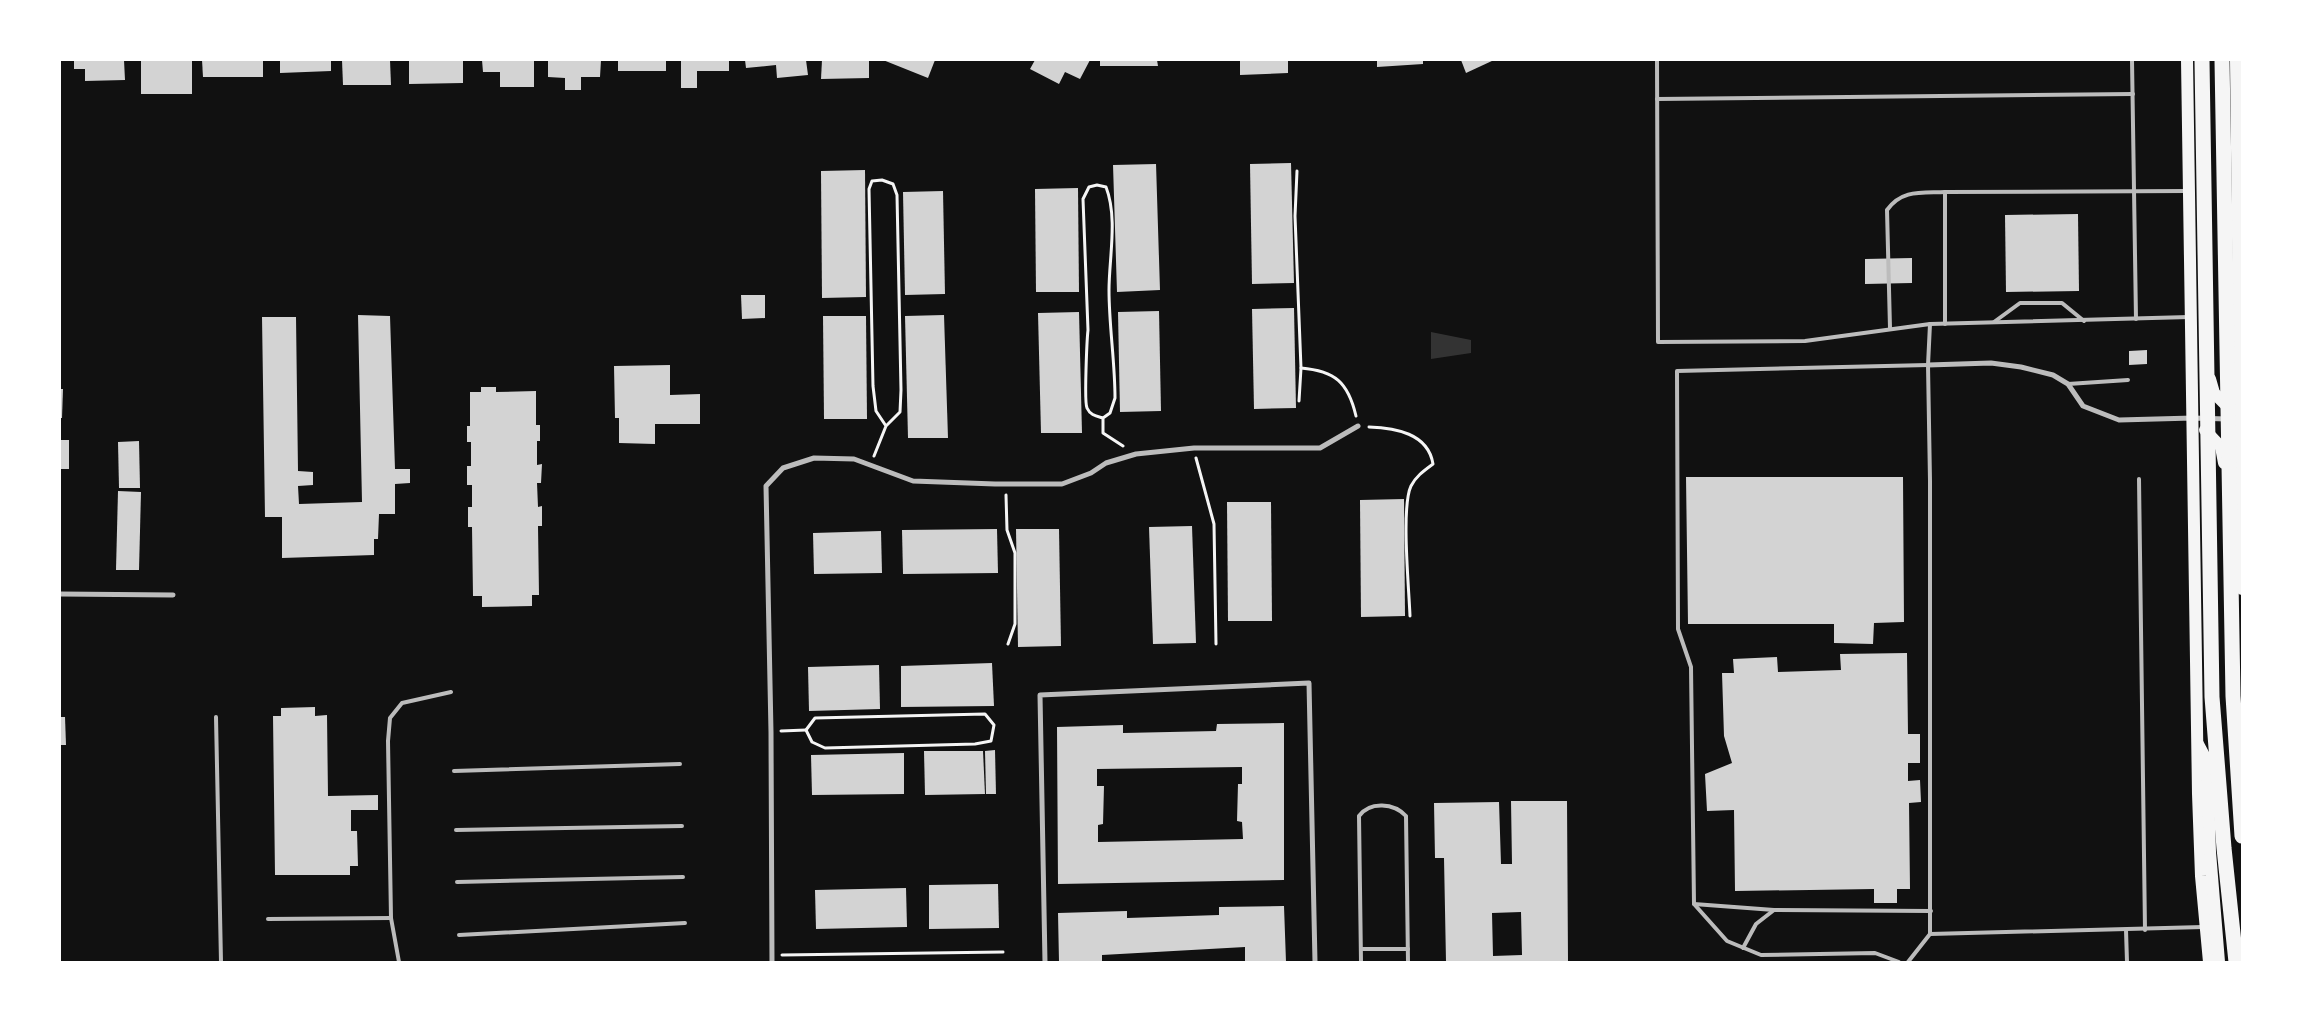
<svg xmlns="http://www.w3.org/2000/svg" width="2302" height="1022" font-family="Ubuntu,sans-serif">
<rect width="100%" height="100%" fill="#111"/>
<path fill="#333" d="M1431,332l40,8v13l-40,6z"/>
<g fill="#d3d3d3" fill-rule="evenodd">
<path d="M74,60h50l1,20 -40,1v-12h-11z"/>
<rect x="141" y="60" width="51" height="34"/>
<path d="M202,60h61v17h-60z"/>
<path d="M280,60h51v11l-51,2z"/>
<path d="M342,60h48l1,25h-48z"/>
<path d="M409,60h54v23l-54,1z"/>
<path d="M482,60h52v27h-34v-15h-17z"/>
<path d="M548,60h53l-1,17h-19v13h-16v-12l-17,-1z"/>
<rect x="618" y="60" width="48" height="11"/>
<path d="M681,60h48v11h-32v17h-16z"/>
<path d="M745,60h61l2,15 -31,3 -1,-13 -30,3z"/>
<path d="M822,60h47v18l-48,1z"/>
<path d="M883,60h52l-7,18z"/>
<path d="M1035,60h55l-10,19 -15,-7 -6,12 -29,-15z"/>
<path d="M1100,60h57l1,6h-58z"/>
<path d="M1240,60h48v13l-48,2z"/>
<path d="M1377,60h46v4l-46,3z"/>
<path d="M1461,60h33l-28,13z"/>
<path d="M1291,163l3,120 -42,1 -2,-120z"/>
<path d="M1156,164l4,126 -43,2 -4,-127z"/>
<path d="M865,170l1,127 -44,1 -1,-127z"/>
<path d="M1078,188l1,104h-43l-1,-103z"/>
<path d="M943,191l2,103 -40,1 -2,-103z"/>
<path d="M2078,214l1,77 -73,1 -1,-77z"/>
<path d="M1912,258v25l-47,1v-25z"/>
<path d="M741,295h24v23l-23,1z"/>
<path d="M1294,308l2,100 -42,1 -2,-100z"/>
<path d="M1159,311l2,100 -41,1 -2,-100z"/>
<path d="M1079,312l3,121h-41l-3,-120z"/>
<path d="M358,315l32,1 5,153h15v14l-15,1v30h-16l-1,25h-4v16l-92,3v-41h-17l-3,-200h34l2,154 15,1v13l-15,1 1,18 63,-2z"/>
<path d="M944,315l4,123h-40l-3,-122z"/>
<path d="M823,316h43l1,103h-43z"/>
<path d="M2147,350v14l-18,1v-14z"/>
<path d="M670,365v30l30,-1v30h-45v20l-36,-1v-25h-4l-1,-52z"/>
<path d="M481,387h15v5l40,-1v34h4v16h-3v24l5,-1 -1,19h-4l1,24 4,-1v20h-4l1,69h-7v11l-50,1v-11h-9l-1,-69h-4v-20h4v-22h-5v-19h4v-24h-4v-16h3v-34h11z"/>
<path d="M60,389h3l-1,29h-2z"/>
<rect x="60" y="440" width="9" height="29"/>
<path d="M139,441l1,47h-21l-1,-46z"/>
<path d="M1686,477h217l1,145 -30,1 -1,21 -39,-1v-19h-146z"/>
<path d="M118,491l23,1 -2,78h-23z"/>
<path d="M1404,499l1,117 -44,1 -1,-117z"/>
<path d="M1227,502h44l1,119h-44z"/>
<path d="M1192,526l4,117 -43,1 -4,-117z"/>
<path d="M997,529l1,44 -95,1 -1,-44z"/>
<path d="M1016,529h43l2,117 -43,1z"/>
<path d="M881,531l1,42 -68,1 -1,-41z"/>
<path d="M1907,653l1,81h12v29h-12v18l12,-1 1,22 -12,1 1,86h-13v14h-23v-14l-139,2 -1,-81 -27,1 -2,-37 27,-11 -8,-27 -2,-63h12l-1,-14 44,-2 1,15 63,-2 -1,-16z"/>
<path d="M992,663l2,43 -93,1v-41z"/>
<path d="M879,665l1,44 -71,2 -1,-44z"/>
<path d="M315,707v9l12,-1 1,81 50,-1v15h-27v21h6l1,35h-8v9h-75l-2,-159h8v-8z"/>
<path d="M60,717h5l1,28h-6z"/>
<path d="M1284,723v157l-226,4 -1,-157 66,-2v8l93,-2 1,-7zM1242,767v17h-4l-1,37 5,1 1,17 -145,3v-17l5,-1 1,-38h-7v-17z"/>
<path d="M995,750l1,44h-10l-1,-43z"/>
<path d="M924,751h59l2,43 -60,1z"/>
<path d="M904,753v41l-92,1 -1,-40z"/>
<path d="M1511,801h56l1,161h-122l-2,-104h-9l-1,-55 65,-1 2,62h11zM1521,912l1,43 -29,1 -1,-43z"/>
<path d="M998,884l1,44 -70,1v-44z"/>
<path d="M906,888l1,39 -91,2 -1,-39z"/>
<path d="M1284,906l2,56h-41v-15l-143,8v7h-43l-1,-49 69,-2v7l92,-3v-8z"/>
</g>
<g fill="none" stroke-linecap="round" stroke-linejoin="round">
<g stroke="#f5f5f5" stroke-width="3">
<path d="M1297,171l-2,45 6,152 -2,33"/>
<path d="M1301,368c34,3 47,14 55,48"/>
<path d="M1103,418l7,-5 5,-15c0,-36 -6,-72 -6,-108 0,-32 9,-72 -3,-103l-9,-2 -8,2 -6,12 5,131c-1,9 -4,72 -1,78 3,7 9,8 16,10v15l20,13"/>
<path d="M1369,427c26,1 59,6 64,37 -8,6 -17,12 -22,22 -10,21 -2,102 -1,130"/>
<path d="M874,456l12,-30 -10,-15 -3,-25 -4,-197 3,-8 10,-1 11,4 4,11 4,195 -1,22 -14,14"/>
<path d="M1196,458l18,66 2,120"/>
<path d="M1006,495l1,35 8,23v71l-7,20"/>
<path d="M985,714l9,11 -3,16 -16,3 -150,4 -13,-6 -6,-12 9,-12z"/>
<path d="M781,731l25,-1"/>
<path d="M782,955l221,-3"/>
</g>
<g stroke="#bcbcbc" stroke-width="4">
<path d="M1657,60l1,282 147,-1 125,-17 259,-7"/>
<path d="M2132,60l4,259"/>
<path d="M1657,99l476,-5"/>
<path d="M1945,192v132"/>
<path d="M1994,322l26,-19h42l22,18"/>
<path d="M1890,328l-3,-118c15,-21 35,-17 58,-18l242,-1"/>
<path d="M2068,384l60,-4"/>
<path d="M2139,479l6,451"/>
<path d="M216,717l5,245"/>
<path d="M454,771l226,-7"/>
<path d="M456,830l226,-4"/>
<path d="M457,882l226,-5"/>
<path d="M1694,904l80,6 157,1"/>
<path d="M268,919l123,-1"/>
<path d="M2126,930l1,32"/>
<path d="M1930,934l273,-7"/>
<path d="M459,935l226,-12"/>
<path d="M1743,948l13,-24 18,-14"/>
<path d="M1361,949h47"/>
<path d="M399,962l-8,-44 -3,-177 2,-23 12,-15 49,-11"/>
<path d="M1361,962l-2,-146c11,-15 35,-13 47,0l2,146"/>
<path d="M1899,962l-24,-9 -114,2 -34,-14 -33,-37 -3,-237 -13,-38 -1,-258 251,-6"/>
<path d="M1908,962l22,-28v-453l-2,-116 2,-41"/>
</g>
<g stroke="#bcbcbc" stroke-width="5">
<path d="M1928,365l63,-2 30,4 32,8 15,9 15,22 36,14 74,-2 34,1"/>
<path d="M60,594l113,1"/>
<path d="M772,962l-1,-230 -5,-246 17,-18 31,-10 40,1 59,22 82,3h67l29,-11 15,-10 30,-9 58,-6h126l38,-22"/>
<path d="M1045,962l-5,-267 269,-12 6,279"/>
</g>
<g stroke="#f5f5f5" stroke-width="12">
<path d="M2187,60l11,734 3,82 8,86"/>
<path d="M2236,60l6,529"/>
<path d="M2210,379l4,14 18,18"/>
<path d="M2205,430l16,17 3,16"/>
<path d="M2198,744l9,17 3,91 9,110"/>
</g>
<g stroke="#f5f5f5" stroke-width="15">
<path d="M2202,60l10,637 12,151 12,114"/>
<path d="M2222,60l11,636 9,140"/>
</g>
</g>
<rect width="2302" height="1022" fill="none" stroke="#ffffff" stroke-width="122"/>
</svg>
